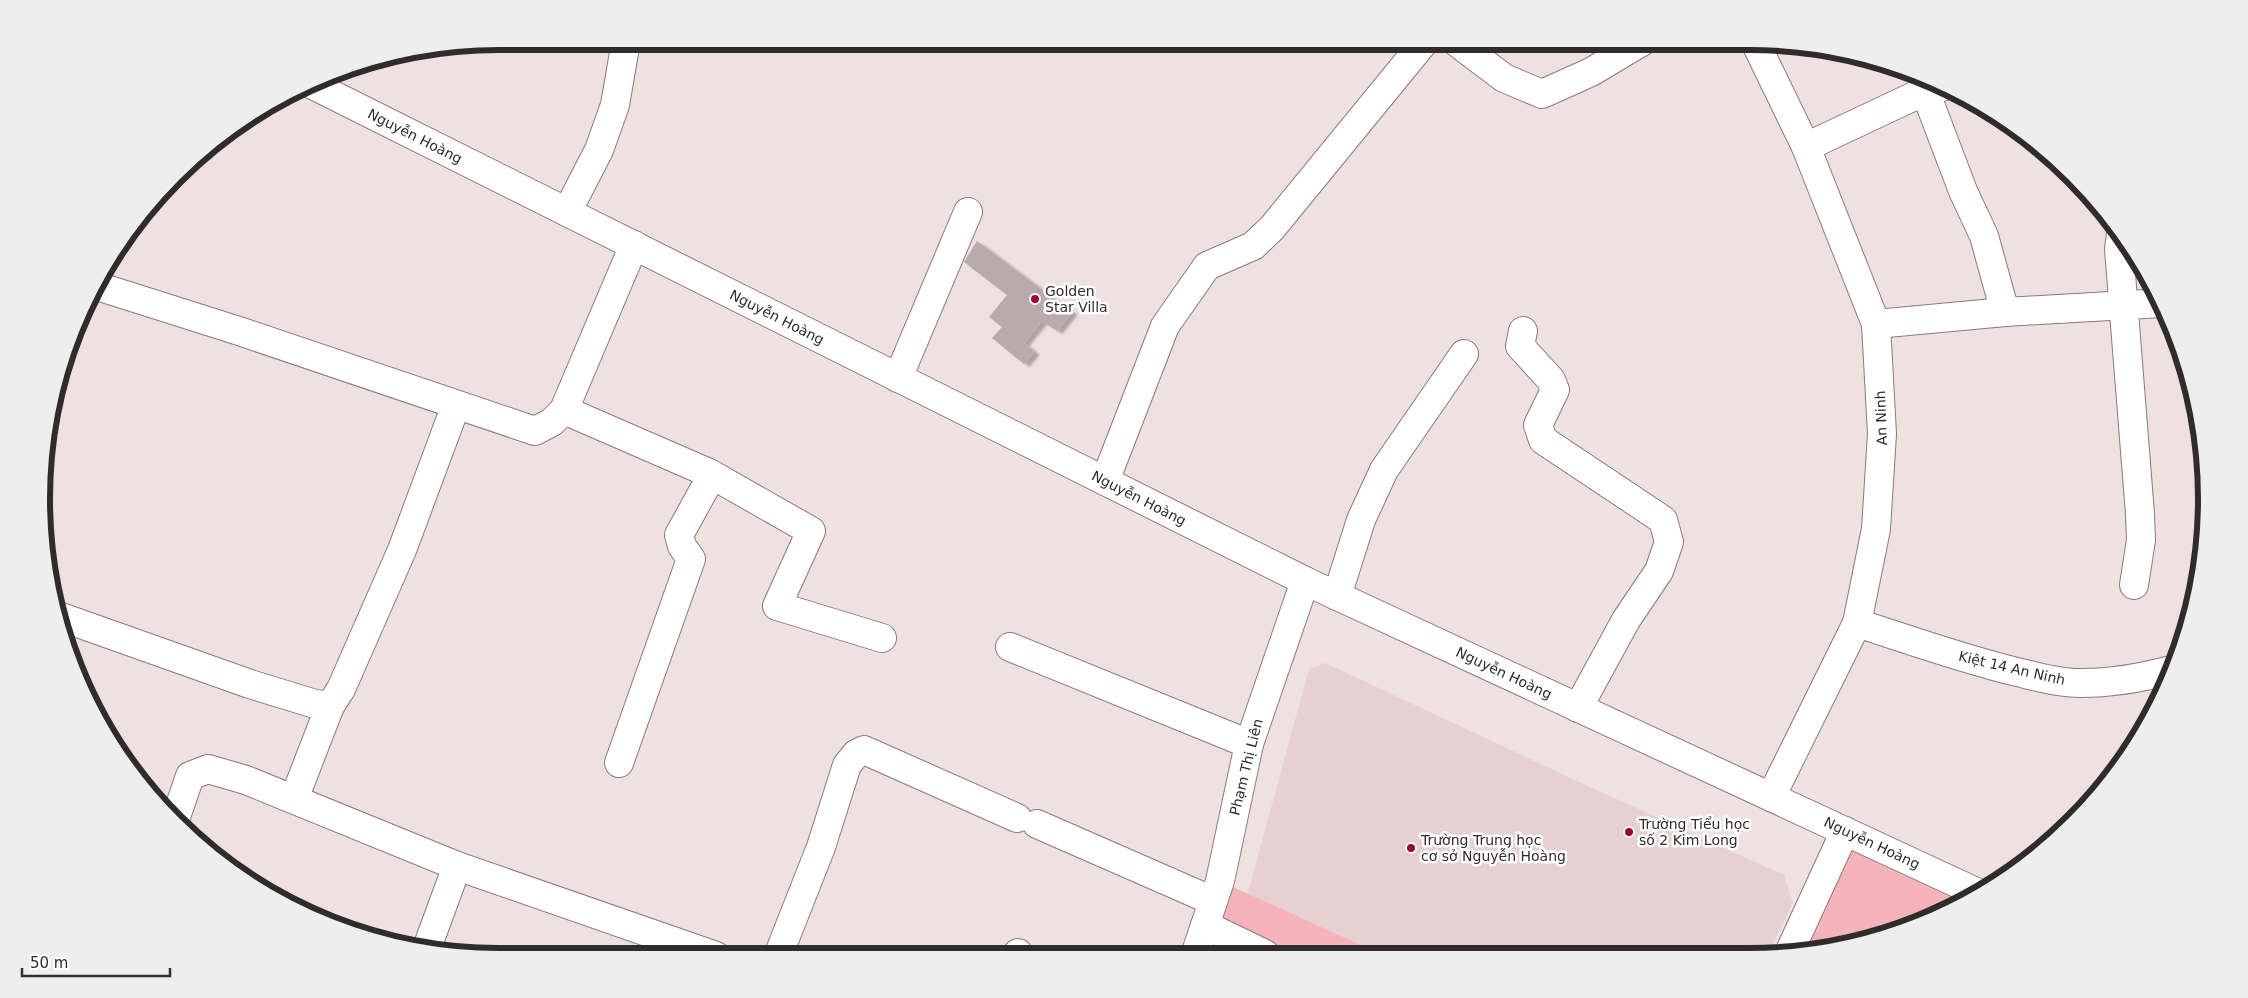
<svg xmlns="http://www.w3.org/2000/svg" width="2248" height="998" font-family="'DejaVu Sans',sans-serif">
<defs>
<filter id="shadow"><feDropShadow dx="5.5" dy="3" stdDeviation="1" flood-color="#0004"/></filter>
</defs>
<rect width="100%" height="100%" fill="#efe0e1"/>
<path fill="#e6d0d1" d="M1325,663l267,125 192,87 9,28 -25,50 -453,1 -71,-47 65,-238z"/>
<g fill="#f7b3ba">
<path d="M1843,845l120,55 -39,22 -115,31h-15z"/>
<path d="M1220,881l160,73 -185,1z"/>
</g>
<path fill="#b9aaab" filter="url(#shadow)" d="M977,241l95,71 -15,19 -15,-10 -18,22 10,9 -10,12 -32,-26 10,-11 -13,-10 18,-22 -43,-33z"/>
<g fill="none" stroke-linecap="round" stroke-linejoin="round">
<defs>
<g id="minor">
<path d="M1455,41l49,37 38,16 49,-22 52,-31"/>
<path d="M1755,42l51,105 70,177 6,110 -6,95 -19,94 -86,174"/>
<path d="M311,84l994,497 671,311"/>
<path d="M1925,91l38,100 21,45 21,76"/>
<path d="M1806,147l119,-56 17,-4"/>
<path d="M567,212l32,-62 16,-45 11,-64"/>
<path d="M2121,234l-2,15 21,265 1,26 -7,45"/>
<path d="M97,286l142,45 296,100 17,-9 12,-12 70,-165"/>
<path d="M1876,324l129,-12 157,-9"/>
<path d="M1523,331l-3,15 31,34 4,10 -17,35 5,15 120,80 6,22 -10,29 -33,49 -48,88"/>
<path d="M898,378l70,-166"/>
<path d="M564,410l145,63 -3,13 -27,49 3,11 9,13 -72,204"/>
<path d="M709,473l102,58 -34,75 105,32"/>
<path d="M1105,481l60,-155 42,-60 46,-20 19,-18 153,-187"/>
<path d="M1337,596l24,-76 23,-50 80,-116"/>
<path d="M61,617l189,67 65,20 15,2 11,-17 61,-139 54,-145"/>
<path d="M1857,623c53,17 106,36 160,49 21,5 42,11 64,11 31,0 60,-5 90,-13"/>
<path d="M1010,647l239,97"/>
<path d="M294,799l36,-93"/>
<path d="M176,817l14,-41 18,-7 38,11 211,86 259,90"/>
<path d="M1037,824l176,77"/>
<path d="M1205,925l60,29"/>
<path d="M428,945l29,-79"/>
<path d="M1789,953l56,-122"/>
<path d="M1017,955l1,-2"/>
<path d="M1195,955l25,-74 29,-137 56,-163"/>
<path d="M778,956l43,-109 26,-82 9,-11 8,-4 153,68"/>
</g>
</defs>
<use href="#minor" stroke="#887b7c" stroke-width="30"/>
<use href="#minor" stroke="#fff" stroke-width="28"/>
</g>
<g fill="#a3053b" stroke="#fff" stroke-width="2">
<circle cx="1035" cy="299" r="5"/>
<circle cx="1629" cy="832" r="5"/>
<circle cx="1411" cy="848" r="5"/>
</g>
<g text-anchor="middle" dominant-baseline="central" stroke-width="5" stroke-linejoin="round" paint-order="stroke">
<g font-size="14" fill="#312c2c" stroke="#fff">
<text transform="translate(415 136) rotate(27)">Nguyễn Hoàng</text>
<text transform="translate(777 317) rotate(27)">Nguyễn Hoàng</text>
<text transform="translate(1881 418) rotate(-92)">An Ninh</text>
<text transform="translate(1139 498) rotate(27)">Nguyễn Hoàng</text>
<text transform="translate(2012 668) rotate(13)">Kiệt 14 An Ninh</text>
<text transform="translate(1504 673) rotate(25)">Nguyễn Hoàng</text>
<text transform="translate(1246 767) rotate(-76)">Phạm Thị Liên</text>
<text transform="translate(1872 843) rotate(25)">Nguyễn Hoàng</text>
</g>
<g font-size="14" fill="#312c2c" stroke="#fff" text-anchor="start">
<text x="1045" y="291">Golden<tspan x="1045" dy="16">Star Villa</tspan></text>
<text x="1639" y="824">Trường Tiểu học<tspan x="1639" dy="16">số 2 Kim Long</tspan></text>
<text x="1421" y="840">Trường Trung học<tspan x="1421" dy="16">cơ sở Nguyễn Hoàng</tspan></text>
</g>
</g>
<path d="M0 0H2248V998H0ZM499 50H1749A449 449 0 0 1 2198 499V499A449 449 0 0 1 1749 948H499A449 449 0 0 1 50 499V499A449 449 0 0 1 499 50Z" fill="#efeeee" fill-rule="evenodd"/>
<path fill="none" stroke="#312c2c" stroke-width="6" d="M499 50H1749A449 449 0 0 1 2198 499V499A449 449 0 0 1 1749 948H499A449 449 0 0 1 50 499V499A449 449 0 0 1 499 50Z"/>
<path d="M22 968v8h148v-8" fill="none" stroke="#312c2c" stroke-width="2.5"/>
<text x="30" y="968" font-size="15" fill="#312c2c" stroke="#ffffff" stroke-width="4" paint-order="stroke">50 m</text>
</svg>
